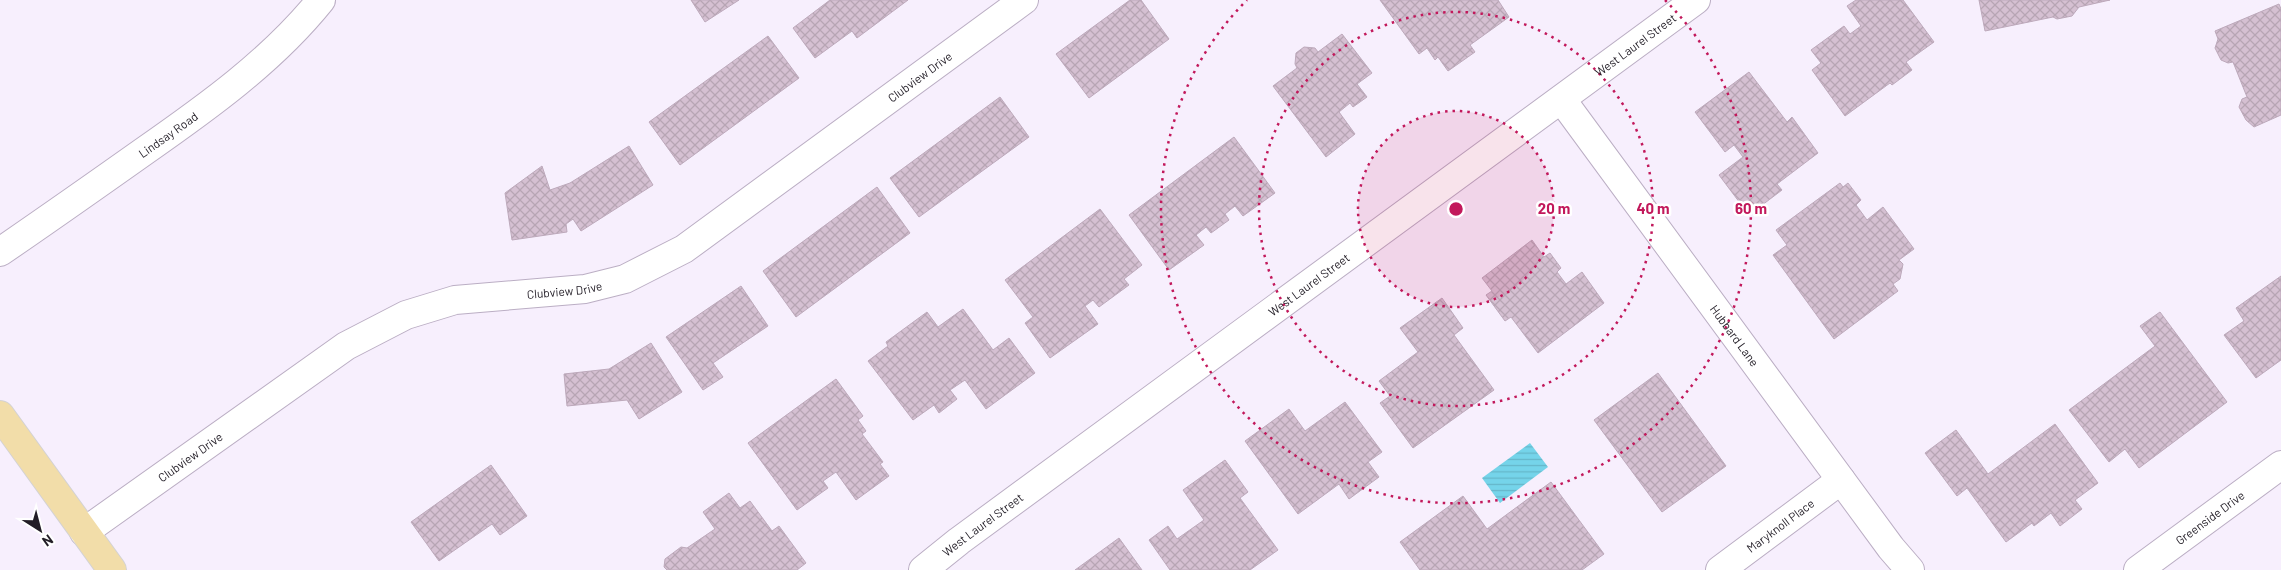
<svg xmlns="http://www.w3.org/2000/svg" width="2281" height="570" font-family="Barlow,sans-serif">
<defs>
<pattern id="water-rules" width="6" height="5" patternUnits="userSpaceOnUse" patternTransform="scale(1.25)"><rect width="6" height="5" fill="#75d4ea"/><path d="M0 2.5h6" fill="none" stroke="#65b6c9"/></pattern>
<pattern id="building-cross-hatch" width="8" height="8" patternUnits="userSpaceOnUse" patternTransform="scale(1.25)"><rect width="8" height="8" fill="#d5c0d2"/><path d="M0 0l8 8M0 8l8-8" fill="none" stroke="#b7a5b4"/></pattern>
</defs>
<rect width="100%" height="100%" fill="#f7effd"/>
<path fill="url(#water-rules)" d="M1530,443l18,24 -48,36 -18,-25z"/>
<g fill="url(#building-cross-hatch)" stroke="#bda9bb">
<path d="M691,0h48l-34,22z"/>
<path d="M830,0h78l-51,38 -5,-7 -37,27 -22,-30z"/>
<path d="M1130,0h11l28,39 -80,59 -33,-44z"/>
<path d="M1380,0h118l11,17 -39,28 5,7 -27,19 -10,-14 -3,3 -8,-12 -8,6z"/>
<path d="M1856,0h47l31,42 -28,20 6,8 -20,15 -2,-2 -45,33 -33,-46 9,-7 -10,-13 33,-24 6,8 11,-8 -14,-20z"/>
<path d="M1979,0h131l-31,7 -7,9 -15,3 -4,-2 -68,14z"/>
<path d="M2279,4l2,5v106l-27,12 -8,-7 -7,-13 3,-8 5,-2 -14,-35 -5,1 -7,-3 -6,-12 3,-9 -3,-8z"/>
<path d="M1342,34l30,39 -15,11 10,13 -14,10 -3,-4 -11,9 16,22 -29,23 -53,-71 24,-18 -2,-4 1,-11 8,-6 11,1 3,4z"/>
<path d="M768,36l31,42 -119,87 -31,-43z"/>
<path d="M1749,72l38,50 5,-5 26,36 -41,31 5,6 -33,25 -30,-40 24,-18 -9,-12 -9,7 -30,-40z"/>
<path d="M1000,97l29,40 -110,80 -29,-39z"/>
<path d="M1234,137l41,56 -32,23 -8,-10 -10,8 4,6 -18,13 -5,-6 -10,8 8,10 -35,25 -40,-55z"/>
<path d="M629,146l24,39 -72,46 -8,-12 -7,5 1,8 -55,8 -7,-47 37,-27 8,24 20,-7z"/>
<path d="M1840,183l3,4 5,-4 13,17 -5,5 11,15 16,-13 31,42 -15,11 4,4 -3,15 -7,5 5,7 -64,48 -61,-84 14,-10 -11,-15z"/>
<path d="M877,187l33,46 -114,84 -33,-46z"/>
<path d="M1100,209l42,56 -18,14 5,6 -30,22 -6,-7 -8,6 13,18 -48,34 -25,-35 8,-6 -28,-37z"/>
<path d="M1532,240l12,17 6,-4 11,15 -4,4 9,12 16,-12 22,31 -66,50 -27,-36 -6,4 -19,-26 6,-4 -10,-13z"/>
<path d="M2281,276v84l-25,18 -32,-43 20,-14 -8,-13z"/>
<path d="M741,286l27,40 -55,37 10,14 -20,13 -37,-53z"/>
<path d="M1442,298l21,30 -9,7 40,55 -81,58 -33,-45 10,-7 -11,-15 39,-29 -18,-24z"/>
<path d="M963,309l30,41 16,-12 26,35 -49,36 -21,-29 -15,10 7,9 -18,14 -5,-8 -21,15 -45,-59 20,-15 -2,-4 41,-30 11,15z"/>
<path d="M2160,312l67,90 -88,66 -14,-19 -16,13 -40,-52 86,-64 -15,-20z"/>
<path d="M651,343l31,49 -43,27 -12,-19 -60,6 -3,-32 45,-5z"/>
<path d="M1658,373l68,93 -64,46 -68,-92z"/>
<path d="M836,379l27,37 -5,4 8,11 -4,3 21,28 -3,2 9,12 -33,24 -20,-28 -13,9 5,7 -31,22 -49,-67z"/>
<path d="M1345,402l37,50 -14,10 11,15 -30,22 -10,-15 -41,30 -53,-73 44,-32 16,22z"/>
<path d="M2055,424l43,59 -23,17 7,9 -22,17 -9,-13 -17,13 -2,-3 -26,19 -39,-54 -10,8 -32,-43 31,-23 32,44z"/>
<path d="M1225,460l23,32 -8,6 38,52 -28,20h-80l-21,-30 19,-14 9,13 27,-19 -21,-30z"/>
<path d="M491,465l36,51 -27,19 -8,-11 -53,37 -28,-39z"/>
<path d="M1551,482l53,72 -22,16h-162l-20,-28 63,-46 24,33z"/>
<path d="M729,493l11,15 10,-7 22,30 7,-5 27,37 -9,7h-130l-3,-3 1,-8 16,-12 6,1 28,-19 -12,-17z"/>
<path d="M1119,538l23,32h-67z"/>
</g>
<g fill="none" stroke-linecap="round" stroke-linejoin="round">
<defs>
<g id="minor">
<path id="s1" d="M1562,100l329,448 19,22"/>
<path id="s2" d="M0,252c48,-33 95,-66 143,-100 63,-44 129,-91 178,-152"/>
<path id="s3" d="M84,532l262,-186 60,-31 49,-15 130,-11 40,-10 59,-30 340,-249"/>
<path id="s4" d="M923,570l36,-29 737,-541"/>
<path id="s5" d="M1720,570l121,-90"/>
<path id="s6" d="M2138,570l143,-105"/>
</g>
<path id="major" d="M0,415l112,155"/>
</defs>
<use href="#minor" stroke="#bbaec4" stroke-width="30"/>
<use href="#major" stroke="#d3d2d4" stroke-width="30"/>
<use href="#minor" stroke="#fff" stroke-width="28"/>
<use href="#major" stroke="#f2dda9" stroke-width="28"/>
</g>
<circle cx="1456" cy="209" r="98" fill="#c2185b" fill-opacity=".12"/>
<g fill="none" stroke="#c2185b" stroke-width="2.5" stroke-dasharray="2.5 5">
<circle cx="1456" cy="209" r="98"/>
<circle cx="1456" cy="209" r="197"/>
<path d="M1665 0A295 295 0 1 1 1247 0"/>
</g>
<g text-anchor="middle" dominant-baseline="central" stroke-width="5" stroke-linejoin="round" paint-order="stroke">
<g font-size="12" fill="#221d26" stroke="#fff">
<text stroke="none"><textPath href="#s4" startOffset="885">West Laurel Street</textPath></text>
<text stroke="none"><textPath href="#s3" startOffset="970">Clubview Drive</textPath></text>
<text stroke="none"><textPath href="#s2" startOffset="205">Lindsay Road</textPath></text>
<text stroke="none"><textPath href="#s4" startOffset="480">West Laurel Street</textPath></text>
<text stroke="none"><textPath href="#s3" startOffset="550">Clubview Drive</textPath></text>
<text stroke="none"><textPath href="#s1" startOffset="292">Hubbard Lane</textPath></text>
<text stroke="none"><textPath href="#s3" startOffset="130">Clubview Drive</textPath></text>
<text stroke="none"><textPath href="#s6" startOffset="89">Greenside Drive</textPath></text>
<text stroke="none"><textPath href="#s4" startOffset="75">West Laurel Street</textPath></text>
<text stroke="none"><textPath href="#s5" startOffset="75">Maryknoll Place</textPath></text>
</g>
</g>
<circle cx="1456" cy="209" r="8" fill="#c2185b" stroke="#fff" stroke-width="2.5"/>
<g font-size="15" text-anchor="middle" font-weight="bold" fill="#c2185b" stroke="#fff" stroke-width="5" stroke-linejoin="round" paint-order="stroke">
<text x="1554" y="214">20 m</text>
<text x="1653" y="214">40 m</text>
<text x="1751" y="214">60 m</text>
</g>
<g transform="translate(40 530) rotate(144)" stroke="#ffffff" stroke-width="4" paint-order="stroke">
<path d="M0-4L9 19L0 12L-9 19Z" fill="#221d26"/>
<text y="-8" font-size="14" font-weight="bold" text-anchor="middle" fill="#221d26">N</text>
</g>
</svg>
